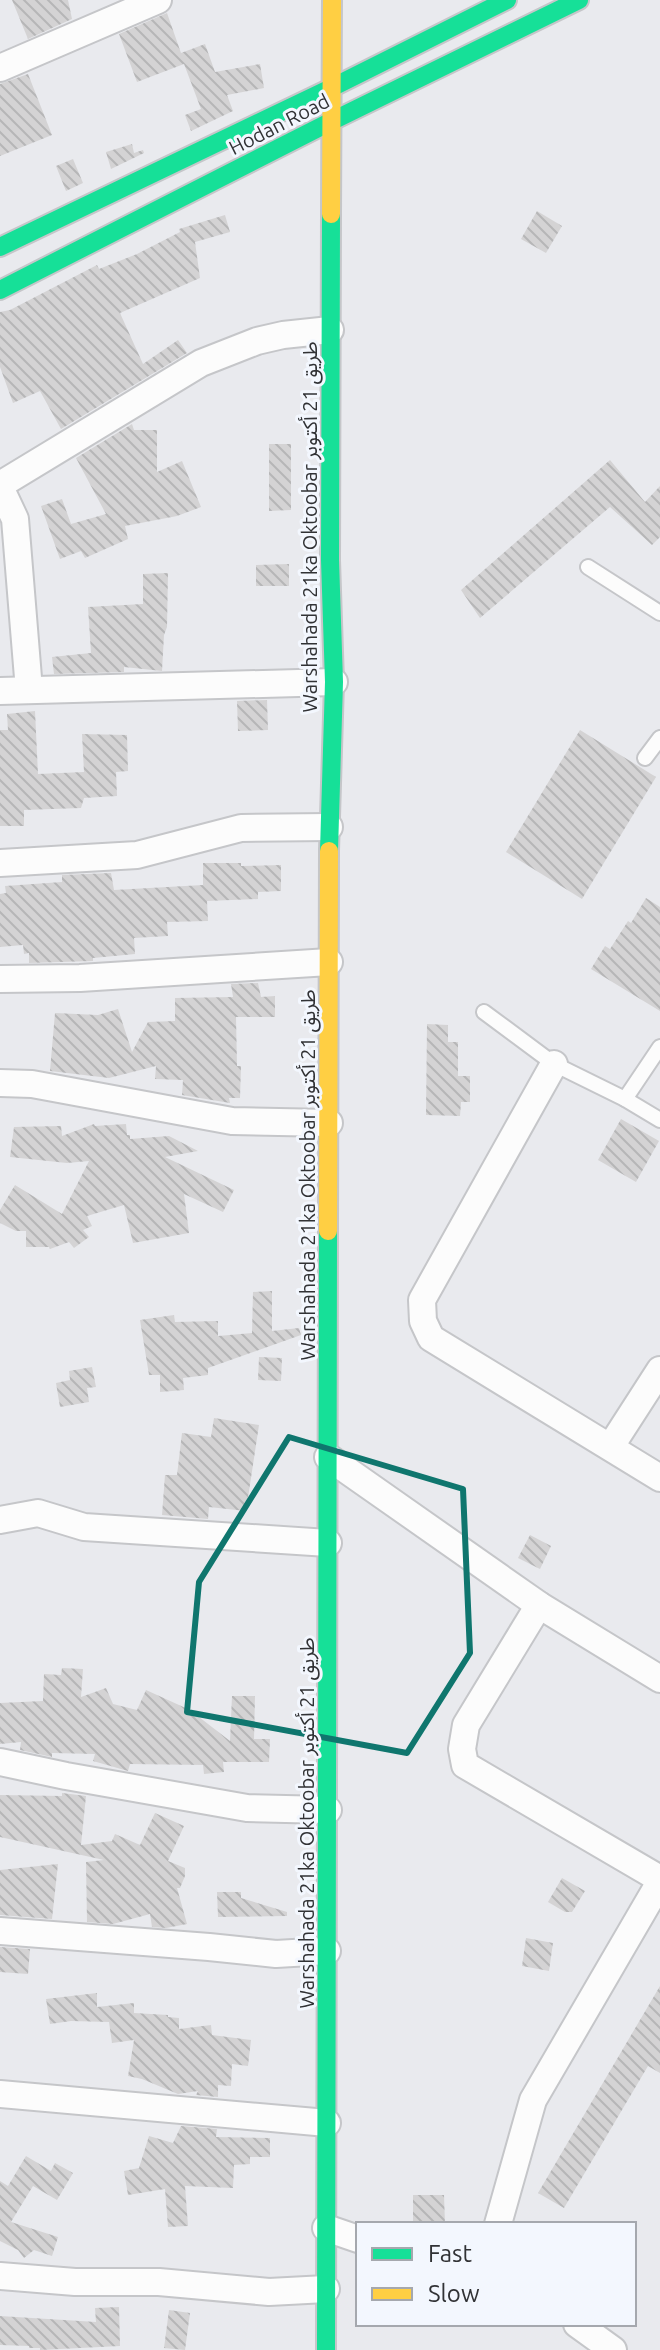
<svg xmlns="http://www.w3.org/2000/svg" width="660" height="2350" font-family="Ubuntu,'Noto Sans Arabic',sans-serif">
<defs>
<pattern id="building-back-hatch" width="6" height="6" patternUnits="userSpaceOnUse" patternTransform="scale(2)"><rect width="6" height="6" fill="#d4d3d4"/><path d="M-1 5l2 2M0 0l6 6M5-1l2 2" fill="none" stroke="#b6b6b7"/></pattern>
</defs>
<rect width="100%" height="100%" fill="#e9eaee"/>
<g fill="url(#building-back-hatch)">
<path d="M12,0h56l4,19 -44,20z"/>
<path d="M167,13l14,40 24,-9 10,28 45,-8 4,24 -37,7 6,16 -42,20 -6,-16 16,-6 -17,-45 -47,18 -18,-48z"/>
<path d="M28,74l24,61 -52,21v-72z"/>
<path d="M132,144l2,9 9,-3 1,3 -33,16 -5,-17z"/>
<path d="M73,159l10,24 -17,8 -10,-25z"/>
<path d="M537,211l25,15 -16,27 -25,-14z"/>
<path d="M225,215l5,17 -35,10 5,36 -80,35 23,51 35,-24 9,13 -126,76 -21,-38 -27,12 -13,-36v-55l10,-2 87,-45 2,4 38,-15 43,-22 -1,-3z"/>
<path d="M132,424l2,6h23v42l25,-11 19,46 -24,9 -52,10 3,13 -43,19 -4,-7 -21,8 -19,-53 21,-7 9,25 35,-10 -30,-56z"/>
<path d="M269,444h22v66l-22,1z"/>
<path d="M610,460l35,42 15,-16v51l-8,8 -42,-38 -130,111 -19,-28z"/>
<path d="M289,564v22h-33v-21z"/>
<path d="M168,573l-1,54 -3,8 -2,36 -38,-4v5l-70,2 -2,-17 39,-4 -3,-46 55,-3v-30z"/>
<path d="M267,700l1,30 -30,1 -1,-30z"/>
<path d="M35,711l3,63 46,-2 -2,-38 45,1 1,36 -12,1 1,24 -33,2 -3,10 -57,2v16h-24v-96h8l-1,-16z"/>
<path d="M580,730l76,47 -74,122 -76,-47z"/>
<path d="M203,863h38v3l40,-1v26l-23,1v7l-51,2 1,20 -41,1 1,14 -34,2 1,16 -42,4v3l-64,2v-10l-5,1 -1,-9 -23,2v-53l6,-1 -1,-7 57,-4v-7l49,-2 3,17 89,-5z"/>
<path d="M646,898l14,9v104l-69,-42 14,-23 5,3 18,-28 3,2z"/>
<path d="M258,983l3,14 14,-1v21h-39l1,49h4l-1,32h-11l1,5 -48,-8 1,-15 -28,-1 1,-13 -47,12 -59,-7 5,-58 43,2 20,-6 14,43 16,-30 27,-1v-23l58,-1 -2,-13z"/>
<path d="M427,1024l21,1v17h10v34h12v26h-9l-1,14 -34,-1z"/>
<path d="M621,1119l38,22 -23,41 -38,-22z"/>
<path d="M94,1124l1,2 31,-2 1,11h3v4l39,-3 29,15 -33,6 69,33 -11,22 -39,-18 5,39 -56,10 -9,-38 -37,11 5,10 -9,4 6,7 -15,11 -5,-6 -19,7 -1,-2h-23v-16h-10l-16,-8v-13l15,-25 47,29 27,-53 -22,2 -57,-6 4,-30 47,-1 1,10z"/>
<path d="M272,1291v40l27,-3 2,7 -93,33v7l-25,3 1,12 -24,2v-17h-11l-9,-55 34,-5 1,7 43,-1v15l34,-3 1,-41z"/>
<path d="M259,1357l23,1 -1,23 -23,-1z"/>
<path d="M92,1367l4,20 -9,1 2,14 -29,5 -4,-24 14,-3 -1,-9z"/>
<path d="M214,1418l45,7 -13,86 -37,-4 -1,12 -46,-4 3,-40h12l5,-42 29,4z"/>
<path d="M530,1535l21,11 -11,23 -22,-11z"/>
<path d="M62,1668l21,1 -2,28 25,-9 7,16 24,6 9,-20 44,20 40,31 2,-45h23l-1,43h16l-1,23h-46l1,10 -20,2 -1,-9 -73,-1 -2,7 -35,-10 2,-7 -43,-1v4l-32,-7 1,-8 -21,2v-41l43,-2 1,-27 17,1z"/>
<path d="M62,1793l24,3 -5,49 31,-4 3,-7 25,11 15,-32 29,13 -16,35 17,7v8l-5,12h-3l10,36 -21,4 -14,-1 -2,-13 -37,10 -26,-2 -1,-60 18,-2 -104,-23v-42l62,1z"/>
<path d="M58,1864l-6,55 -52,-4v-45z"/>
<path d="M562,1878l23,13 -13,21h-7l-17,-10z"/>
<path d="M217,1892h24v6l46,14v4l-69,1z"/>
<path d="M526,1938l27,5 -4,28 -27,-5z"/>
<path d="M0,1947l30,2 -2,25 -28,-2z"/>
<path d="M660,1986v87l-12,-7 -84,142 -26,-15z"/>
<path d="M97,1993v14l37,-4v10l34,2v2l11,1v11l32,-4 1,10 39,5 -3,26 -16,-2 -1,22 -13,-1v12l-22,-2 2,-4 -20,3 -36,-15 -14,-3 6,-36 -22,3 -3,-21 -38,-1 -21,3 -4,-25z"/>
<path d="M181,2126l36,3 -1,8 54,1v19h-20v7l-16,1 -1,23 -48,-2 3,40 -20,1 -3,-38 -37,6 -4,-24 15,-3 10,-32 24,7z"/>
<path d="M26,2156l25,15 4,-8 18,10 -16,27 -24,-14 -22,36 47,15 -6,19 -18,-6 -10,8 -6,-8 -18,-9v-60l8,5z"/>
<path d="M413,2195h31l1,29h-32z"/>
<path d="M119,2307l1,39 -80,4v-2h-11v-2l-29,-1v-29l96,6 -1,-14z"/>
<path d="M169,2310l21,3 -5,37 -21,-2z"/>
</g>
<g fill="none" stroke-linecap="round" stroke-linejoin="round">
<defs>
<g id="lane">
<path d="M588,567l72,46"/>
<path d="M645,758l15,-20"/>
<path d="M484,1012l70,52 71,35 35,21"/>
<path d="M625,1099l35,-52"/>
</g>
<g id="street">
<path d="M0,68l158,-68"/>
<path d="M0,485l201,-122 56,-22 26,-6 47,-5"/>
<path d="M0,487l15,32 14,171"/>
<path d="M0,691l334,-9"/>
<path d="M0,863l137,-8 104,-27 88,-1"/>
<path d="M0,979l80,-1 249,-16"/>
<path d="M554,1064l-132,236 1,21 8,17 229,140"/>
<path d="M0,1083l32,1 200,37 97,2"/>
<path d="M611,1446l49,-76"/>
<path d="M328,1457l211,148 121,74"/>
<path d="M0,1520l38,-7 46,14 244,16"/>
<path d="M539,1605l-73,120 -4,24 3,16 195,114"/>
<path d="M0,1762l66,14 181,32 81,2"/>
<path d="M0,1931l209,16 67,7 51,-3"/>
<path d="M0,2094l327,29"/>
<path d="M498,2224l35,-124 127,-218"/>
<path d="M326,2228l32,11"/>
<path d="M0,2276l75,6h84l110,10 57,-3"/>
<path d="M577,2324l36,26"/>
</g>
<g id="fast">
<path d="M0,247l331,-159 176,-88"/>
<path d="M0,290l330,-168 249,-122"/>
<path d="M329,851l5,-169 -4,-122 1,-346"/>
<path d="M326,2350l2,-1119"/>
</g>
<g id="slow">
<path d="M331,214l1,-214"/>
<path d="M328,1231l1,-380"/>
</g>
</defs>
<use href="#lane" stroke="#c5c6c9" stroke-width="18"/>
<use href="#street" stroke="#c5c6c9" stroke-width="30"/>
<use href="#fast" stroke="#c5c6c9" stroke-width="22"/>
<use href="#slow" stroke="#c5c6c9" stroke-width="22"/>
<use href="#lane" stroke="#fcfcfc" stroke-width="14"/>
<use href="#street" stroke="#fcfcfc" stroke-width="26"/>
<use href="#fast" stroke="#16e098" stroke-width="18"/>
<use href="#slow" stroke="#ffcf43" stroke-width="18"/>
</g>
<path fill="none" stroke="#0f766e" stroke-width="6" stroke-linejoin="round" d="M289,1437l174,52 7,164 -63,100 -220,-41 12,-130z"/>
<g text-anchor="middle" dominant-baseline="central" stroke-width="6" stroke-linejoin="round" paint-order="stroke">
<g font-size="20" fill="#313235" stroke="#f3f7fe">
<text transform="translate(279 124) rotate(-27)">Hodan Road</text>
<text transform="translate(309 527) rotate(-90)">Warshahada 21ka Oktoobar طريق 21 أكتوبر</text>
<text transform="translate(307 1175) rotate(-90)">Warshahada 21ka Oktoobar طريق 21 أكتوبر</text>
<text transform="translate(306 1823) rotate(-90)">Warshahada 21ka Oktoobar طريق 21 أكتوبر</text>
</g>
</g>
<rect x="356" y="2222" width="280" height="104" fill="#f3f7fe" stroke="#a5a8ae" stroke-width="2"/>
<rect x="372" y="2248" width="40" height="12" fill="#16e098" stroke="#a5a8ae" stroke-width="2"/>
<text x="428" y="2262" font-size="24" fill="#313235">Fast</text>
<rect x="372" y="2288" width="40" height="12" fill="#ffcf43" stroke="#a5a8ae" stroke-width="2"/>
<text x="428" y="2302" font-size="24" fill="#313235">Slow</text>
</svg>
